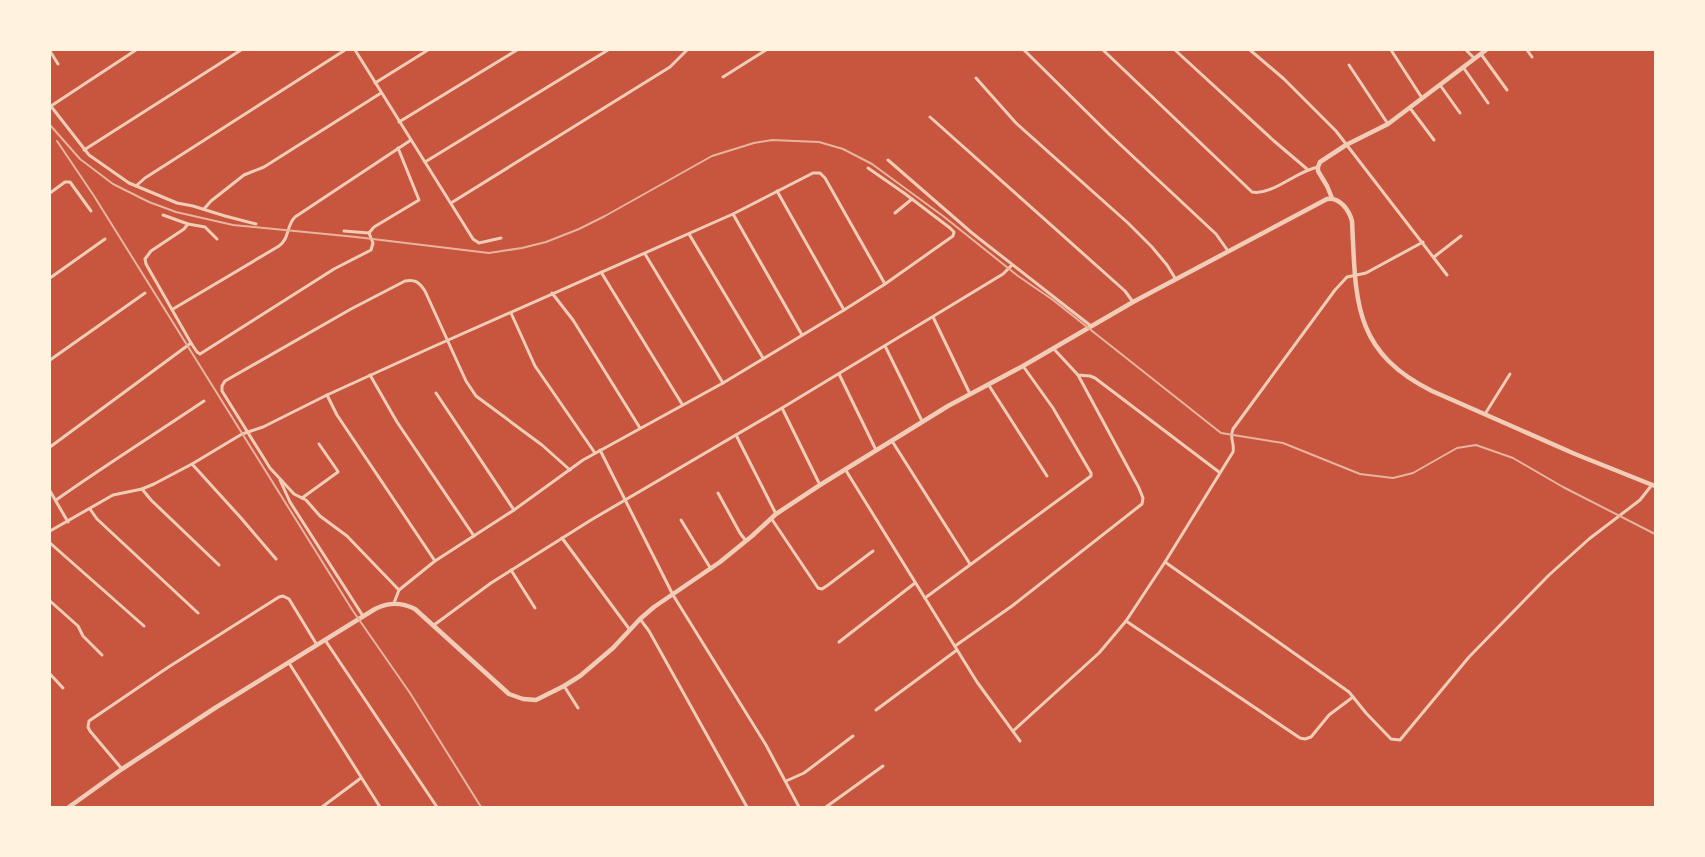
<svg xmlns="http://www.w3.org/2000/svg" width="1705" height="857" font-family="Signika,sans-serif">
<rect width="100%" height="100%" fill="#c8553d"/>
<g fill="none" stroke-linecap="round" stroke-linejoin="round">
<g stroke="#f1ccb7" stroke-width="3">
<path d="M355,50l118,189 6,4 22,-5"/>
<path d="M1024,50l85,84 107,100 12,17"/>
<path d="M1103,50l149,142c20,4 44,-21 66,-25"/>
<path d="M1175,50l99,91 33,28"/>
<path d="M1250,50l34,29 52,52 111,144"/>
<path d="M1391,50l31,48"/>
<path d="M1466,50l8,8"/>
<path d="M1527,50l5,7"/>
<path d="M50,51l8,13"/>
<path d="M1481,54l26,36"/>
<path d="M1349,65l39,59"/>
<path d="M1463,67l25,36"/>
<path d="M723,77l43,-27"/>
<path d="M976,78l40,45 112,100 24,24 15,18 8,13"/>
<path d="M375,83l53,-33"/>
<path d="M1440,85l20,28"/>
<path d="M50,105l39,50 40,28 48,20 16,3 32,10 31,8"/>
<path d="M51,106l85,-56"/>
<path d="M1410,108l24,32"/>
<path d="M930,117l195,174 8,11"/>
<path d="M399,122l118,-72"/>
<path d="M84,150l157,-100"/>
<path d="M888,160l84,73 119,93"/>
<path d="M425,162l183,-112"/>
<path d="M136,186l9,-8 200,-128"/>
<path d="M777,191l67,119"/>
<path d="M50,193l15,-11h5l21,29"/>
<path d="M451,203l219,-136 17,-17"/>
<path d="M204,209l7,-8 33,-26 20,-8 117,-74"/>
<path d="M895,213l17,-14"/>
<path d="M733,214l69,121"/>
<path d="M163,215l25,9 17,3 12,12"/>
<path d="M188,224l-4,5 -33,22 -6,8 1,5 45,79 6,9 3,2 134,-85 37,-19 2,-7 -4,-10"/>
<path d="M344,231l25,2"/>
<path d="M369,233l5,-6 45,-27 -21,-52"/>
<path d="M689,234l74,124"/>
<path d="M645,254l78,129"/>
<path d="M1434,257l27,-21"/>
<path d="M601,272l81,132"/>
<path d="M50,278l55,-39"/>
<path d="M552,293l21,27 67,108"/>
<path d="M173,309l106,-63c11,-8 7,-20 16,-29l116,-77"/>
<path d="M511,313l24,53 60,87"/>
<path d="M933,317l37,77"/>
<path d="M885,346l37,75"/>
<path d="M1053,348l25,27 12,1 5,2 124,94"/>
<path d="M50,360l95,-67"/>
<path d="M839,374l37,76"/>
<path d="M370,375l27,47 77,114"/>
<path d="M988,384l59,92"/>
<path d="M436,393l78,117"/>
<path d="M327,395l10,20 98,146"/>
<path d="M782,408l38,77"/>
<path d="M1485,414l25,-40"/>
<path d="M736,435l40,79"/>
<path d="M892,441l78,123"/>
<path d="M50,447l141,-104"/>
<path d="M600,450l73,145 93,150 33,62"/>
<path d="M192,464l49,54 35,41"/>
<path d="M845,469l132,213 43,59"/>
<path d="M280,480l10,22 73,114"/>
<path d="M142,489l9,11 68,65"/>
<path d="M50,491l18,31"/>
<path d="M718,493l22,40 6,8"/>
<path d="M302,498l36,-26 -1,-2 -18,-26"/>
<path d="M56,500c48,-34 99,-66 148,-99"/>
<path d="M90,509l7,10 101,94"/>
<path d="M771,518l47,70 4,1 6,-4 45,-34"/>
<path d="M681,520l30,49"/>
<path d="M50,531l63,-36 29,-6 12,-5 38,-20 50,-30 21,-7 64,-32 101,-46 305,-135 80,-41h7l5,5 60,106"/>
<path d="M562,538l68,92"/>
<path d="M50,543l94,83"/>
<path d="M1165,562l184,130 17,21 25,26 9,1 69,-83 80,-82 40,-36 51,-39 11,-14"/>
<path d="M511,570l24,38"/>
<path d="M399,590l-52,-54 -27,-20 -14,-16 -12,-6 -24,-26 -48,-77v-5l3,-5 126,-72 54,-28c10,-2 14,1 20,10l41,90 10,15 66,49 28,25"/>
<path d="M925,598l166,-122v-3l-38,-65 -30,-42"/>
<path d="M50,601l28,25 5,10 19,19"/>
<path d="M394,603l5,-13 36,-29 79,-51 69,-50 140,-77 121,-73 41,-26 68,-48 1,-4 -4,-4 -46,-35 -36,-25"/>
<path d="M640,619l9,12 98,176"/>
<path d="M1126,621l174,117 5,1 6,-2 18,-22 24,-18"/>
<path d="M434,625l57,-42 100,-63 191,-112 221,-134 9,-9"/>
<path d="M325,640l112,167"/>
<path d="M839,642l76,-59"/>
<path d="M955,646l57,-40 130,-102 1,-6 -4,-10 -61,-113"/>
<path d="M289,663l91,144"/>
<path d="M50,674l13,14"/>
<path d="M564,686l14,22"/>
<path d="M876,710l81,-60"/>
<path d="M1013,731l86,-78 27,-32 39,-59 68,-110c2,-9 -4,-13 0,-23l102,-139 12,-13 19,-4 57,-31"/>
<path d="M122,769l-32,-38 -2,-4 1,-6 78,-53 112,-71 4,-1 6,3 28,46"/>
<path d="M786,781l18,-8 49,-37"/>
<path d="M322,807l39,-29"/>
<path d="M826,807l57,-41"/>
</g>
<g stroke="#f1ccb7" stroke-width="4.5">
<path d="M1332,198l-5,-12 -9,-15v-4l2,-5 26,-17 42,-21 98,-74"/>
<path d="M69,807l53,-38 93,-61 160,-99c14,-7 26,-7 40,0l94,85 14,5 13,1 28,-14 16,-10 33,-28 27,-29 14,-12 66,-45 32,-26 24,-22 44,-29 128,-79 75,-40 110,-64 194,-103c13,-2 22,11 25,22 4,79 0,130 80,170l143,63 80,32"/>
</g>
<g stroke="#e9b49f" stroke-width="2">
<path d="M50,125l30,34 33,25 36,18 27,10 57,13 123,12 133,16 33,-5 24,-6 33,-13 26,-13 107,-60 42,-13 18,-3 47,2 24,7 29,15 71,52 75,60 35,24 168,133 62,10 77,31 33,4 20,-5 44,-25 19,-3 37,13 50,29 92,47"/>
<path d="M57,141l37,55 259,415 57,82 71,114"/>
</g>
</g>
<rect width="1705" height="857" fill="none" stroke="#fff3e0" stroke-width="102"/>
</svg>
